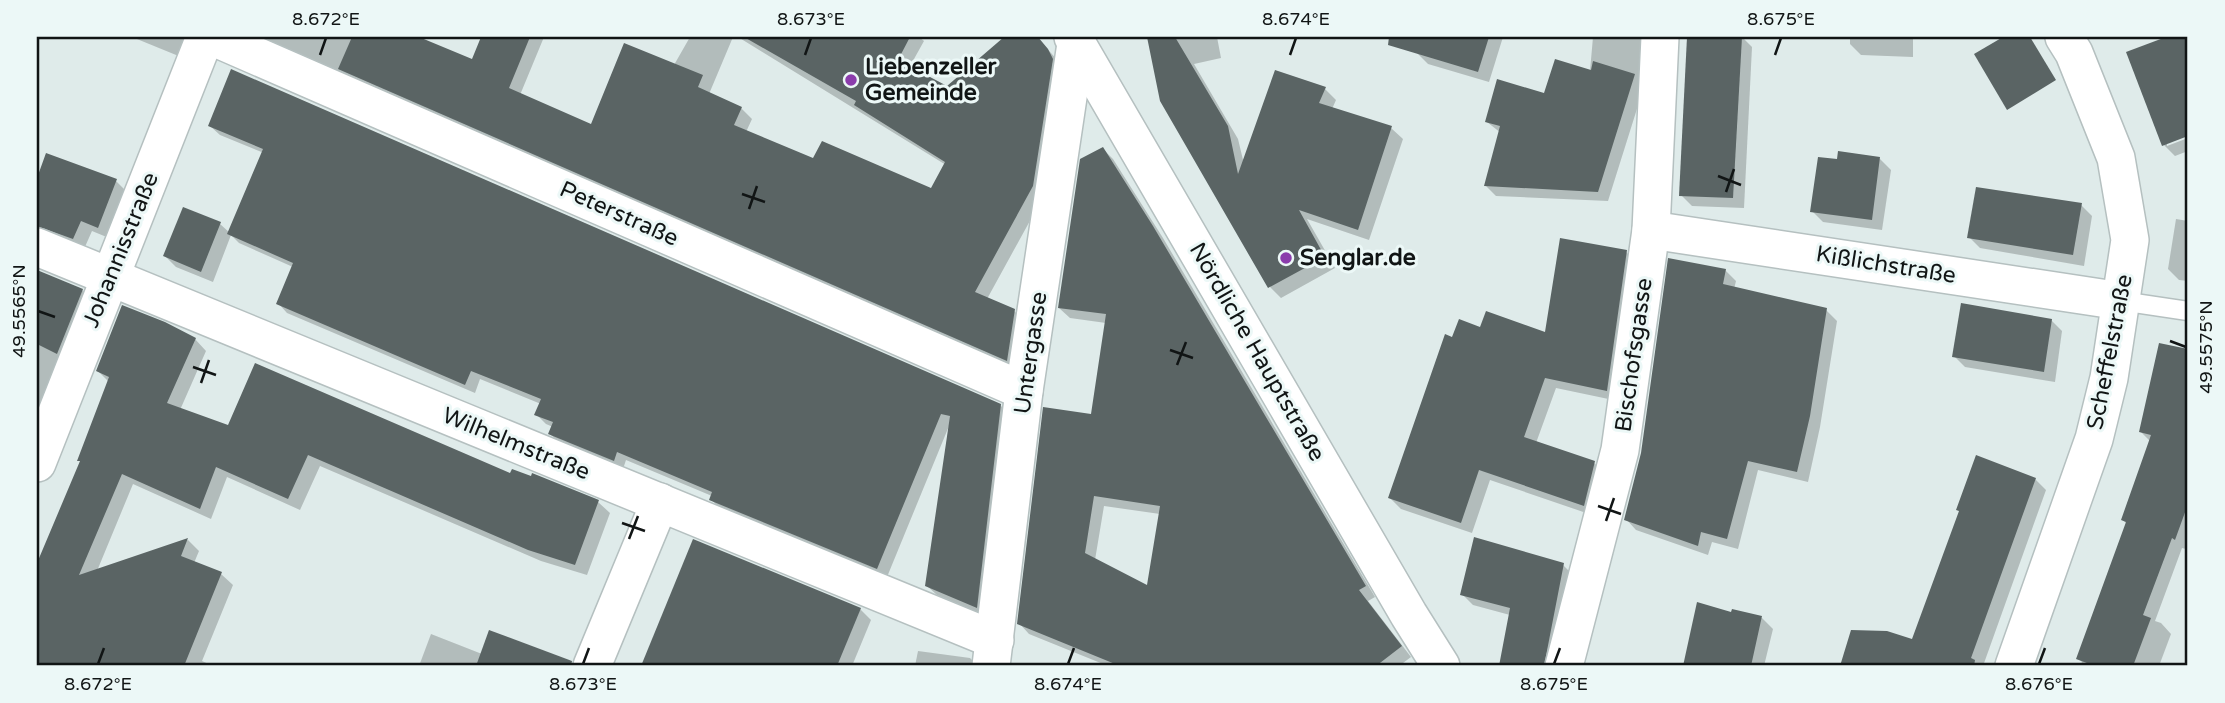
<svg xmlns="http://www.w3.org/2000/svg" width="2225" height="703" font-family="'Varela Round',sans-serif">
<rect width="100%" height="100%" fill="#dfebea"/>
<g fill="#0003" fill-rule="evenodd">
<path d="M132,37h57l-8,20z"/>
<path d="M265,37h149l59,24 10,-24h61l-24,58 72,32 82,-62 16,-28h43l-24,57 32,14 11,11 -6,13 68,29 118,30 14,-26 -208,-128h181l5,4 -15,27 38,20 60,-51h30l21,24 -15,136 -56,102 27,12 11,10 -8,49 -745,-325z"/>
<path d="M1149,37h68l4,21 -27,6 44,75 6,25 81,-75 11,11 -4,9 59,19 12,11 -34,101 -62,-21 28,49 -54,30 -11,-11 -108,-186z"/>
<path d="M1422,37h81l-14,45 -61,-18 -11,-11z"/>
<path d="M1593,37h56l-2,40 -39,124 -112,-5 -10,-10 15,-53 -14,-11 59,-27 44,-24z"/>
<path d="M1688,37h54l10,10 -8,161 -52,-2 -11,-11z"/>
<path d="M1850,37h63v20l-52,-2 -11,-11z"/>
<path d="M2170,37h18v97l-21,9v3l21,-8v13l-13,5 -11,-11 -36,-92z"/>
<path d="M210,126l790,279 10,10 -24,201 -49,-21 -10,-9 22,-160 -62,151 -167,-68 -9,-10 1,-3 -86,-36 -3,9 -63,-26 -10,-9 3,-7 -7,-3 -10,-10 5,-10 -61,-25 -5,14 -188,-80 -9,-10 15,-36 -54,-24 -8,-8 -18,47 -37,-15 -11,-11 19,-47 36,15 10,9 34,-80 -44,-18z"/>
<path d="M1103,149l10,10 50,79 212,359 -7,4 43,56 -12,9h-291l-79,-32 -10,-11 73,-207 14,-93 -36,-5 -11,-10zM1104,506l56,8 -12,74 -53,-28z"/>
<path d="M47,155l69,26 11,11 -18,46 -17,-7 -8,18 -47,-19v-47z"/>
<path d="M1880,159l11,11 -9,60 -59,-8 -11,-11 27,-50z"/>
<path d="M2081,205l11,11 -8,50 -104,-18 -11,-11z"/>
<path d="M2176,219l12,2v60l-9,-1 -11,-11z"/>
<path d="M1626,252l11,11 -19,138 -62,-13 -20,55 58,20 12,11 -11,42 -105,-36 -18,53 -71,-24 -11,-11 63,-159 28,-10 65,5z"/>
<path d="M1725,270l11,11 -2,8 92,21 11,11 -17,106 -12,55 -50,-12 -20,79 -26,-7 -4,13 -72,-25 -10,-11z"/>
<path d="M37,271l45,19 12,12 -57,119z"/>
<path d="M2051,320l11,11 -7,51 -90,-15 -11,-11z"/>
<path d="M195,339l11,12 -26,59 48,17 283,48 87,27 12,11 -23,62 -46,-14 -221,-95 -20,44 -73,-33 -16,42 -78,-35 -36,87 91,-31 11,11 -5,12 27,11 12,11 -31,76 11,5h-176v-98l44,-106 28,-80 -11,-11z"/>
<path d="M2160,345l28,6v191l-2,7 -4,-1 -27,73 6,2 10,11 -12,32h-79l2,-4 -3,-3 48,-135 -4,-4 28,-78 -10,-10z"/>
<path d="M2035,479l11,11 -63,176h-142l12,-34 60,9z"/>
<path d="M694,541l166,68 11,11 -19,46h-209z"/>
<path d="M1563,565l11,11 -19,90h-54l9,-51 -37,-10 -11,-11z"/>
<path d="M1698,604l34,10 30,4 11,11 -9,37h-79z"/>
<path d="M431,634l51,20 68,8 -2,4h-129z"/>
<path d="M918,651l52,7 8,8h-63z"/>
</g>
<g fill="#5a6464" fill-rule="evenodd">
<path d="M352,37h67l53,22 9,-22h49l-21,51 82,36 33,-81 79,32 -5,12 44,20 -8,18 79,33 9,-17 109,47 14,-26 -91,-57 2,-4 -112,-64h166l-12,23 49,26 57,-49h34l10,12 5,10 -20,127 -58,106 40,17 -8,52 -669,-292z"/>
<path d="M1147,37h28l53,89 10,48 37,-104 51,17 -7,16 73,23 -34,104 -59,-20 26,47 -57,31 -108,-187z"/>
<path d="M1389,37h100l-11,35 -90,-27z"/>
<path d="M1687,37h55l-9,161 -54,-2z"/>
<path d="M2003,37h27l26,43 -49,30 -33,-56z"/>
<path d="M2166,37h22v99l-26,10 -36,-94z"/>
<path d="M1555,59l36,11 2,-9 42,13 -37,118 -114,-6 16,-60 -15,-4 12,-43 47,14z"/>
<path d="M231,69l770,335 -24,204 -52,-22 25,-170 -9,-2 -64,155 -168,-69 3,-8 -95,-40 -3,9 -66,-27 5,-12 -19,-7 7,-16 -70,-28 -6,14 -189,-81 17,-41 -66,-29 36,-85 -55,-23z"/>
<path d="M1103,147l50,79 213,360 -7,4 43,56 -26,20h-256l-103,-42 26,-217 48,7 15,-100 -48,-6 22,-149zM1094,496l66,10 -13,79 -62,-32z"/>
<path d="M1838,151l42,6 -8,63 -62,-8 8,-55 19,2z"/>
<path d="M46,153l71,26 -19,49 -17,-7 -8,18 -36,-13v-48z"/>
<path d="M1976,187l106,16 -9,52 -106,-17z"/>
<path d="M183,207l38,15 -20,50 -38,-16z"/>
<path d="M1560,238l67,12 -20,141 -62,-13 -21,59 71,24 -11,45 -105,-36 -18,53 -73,-25 57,-164 7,3 7,-18 21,8 6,-16 59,21z"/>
<path d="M1668,258l58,11 -3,15 104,24 -17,108 -13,56 -49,-11 -21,78 -26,-7 -3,14 -74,-26 17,-67z"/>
<path d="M37,270l46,19 -26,65 -20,-10z"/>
<path d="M1961,303l91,16 -8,53 -92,-15z"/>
<path d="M122,305l43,17 31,16 -29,65 61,22 27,-62 255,110 2,-4 19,7 1,-3 67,27 -24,65 -47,-15 -220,-95 -20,44 -72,-32 -16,42 -78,-35 -43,101 109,-37 -7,18 41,16 -38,94h-147v-103l43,-102h-3l32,-84 -13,-6z"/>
<path d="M2159,343l29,6v155l-13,36 -3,-2 -29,77 8,3 -18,48h-38l-19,-7 50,-137 -5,-2 30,-85 -12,-3z"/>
<path d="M1976,455l60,23 -61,169 -4,11 4,2 -1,6h-134l11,-36 36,1 25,8 47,-128 -3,-1z"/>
<path d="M1474,537l90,26 -20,103h-45l11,-58 -50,-13z"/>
<path d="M693,539l168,69 -24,58h-196z"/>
<path d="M1697,602l34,10 1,-3 30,7 -11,50h-68z"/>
<path d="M489,630l83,31 -1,5h-95z"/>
</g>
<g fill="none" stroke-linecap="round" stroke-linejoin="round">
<defs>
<path id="lane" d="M2121,301l67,10"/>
<g id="street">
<path d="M213,37l811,354"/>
<path d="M1073,37l336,578 32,51"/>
<path d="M1651,230l470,71"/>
<path d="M37,247l958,393"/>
<path d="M37,463l168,-426"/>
<path d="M592,666l68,-164"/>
<path d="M991,666l33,-275 53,-354"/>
<path d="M1564,666l56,-216 31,-220 9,-193"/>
<path d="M2014,666l80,-227 15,-61 21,-138 -14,-82 -42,-105 -10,-16"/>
</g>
</defs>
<use href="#lane" stroke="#b5c0c0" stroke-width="21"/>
<use href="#street" stroke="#b5c0c0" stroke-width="40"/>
<use href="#lane" stroke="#fff" stroke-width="18"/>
<use href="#street" stroke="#fff" stroke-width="37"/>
</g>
<path fill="none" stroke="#111515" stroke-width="2.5" d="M320,55l6,-17M805,55l6,-17M1290,55l6,-17M1775,55l6,-17M1718,176l23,9M1726,192l8,-23M742,194l23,8M749,209l8,-23M38,311l17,6M2170,341l16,6M1170,350l23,8M1177,365l9,-23M193,367l23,8M201,383l8,-23M1598,506l23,8M1606,521l8,-23M622,523l23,8M629,539l9,-23M98,664l6,-16M583,664l6,-16M1068,664l6,-16M1554,664l6,-16M2039,664l6,-16"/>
<g fill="#8b3cac" stroke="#ecf8f7" stroke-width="2.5">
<circle cx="851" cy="80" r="7"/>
<circle cx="1286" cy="258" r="7"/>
</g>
<g text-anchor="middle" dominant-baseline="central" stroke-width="6" stroke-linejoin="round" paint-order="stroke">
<g font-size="23" font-weight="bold" fill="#111515" stroke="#ecf8f7" text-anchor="start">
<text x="865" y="67">Liebenzeller<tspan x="865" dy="26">Gemeinde</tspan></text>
<text x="1300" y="258">Senglar.de</text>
</g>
<g font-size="23" fill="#111515" stroke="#ecf8f7">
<text transform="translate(619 214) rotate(24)">Peterstraße</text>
<text transform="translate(121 250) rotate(-68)">Johannisstraße</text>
<text transform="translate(1886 265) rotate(9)">Kißlichstraße</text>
<text transform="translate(1257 352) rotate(60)">Nördliche Hauptstraße</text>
<text transform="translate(2110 352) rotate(-79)">Scheffelstraße</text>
<text transform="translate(1031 353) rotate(-82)">Untergasse</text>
<text transform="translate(1634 355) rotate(-82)">Bischofsgasse</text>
<text transform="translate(516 444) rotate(22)">Wilhelmstraße</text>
</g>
</g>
<rect width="2225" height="703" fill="none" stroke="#ecf8f7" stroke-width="77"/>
<rect x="38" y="38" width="2148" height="626" fill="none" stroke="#111515" stroke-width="2.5"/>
<g font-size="18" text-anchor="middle" fill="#111515">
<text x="326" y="25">8.672°E</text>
<text x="811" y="25">8.673°E</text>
<text x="1296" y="25">8.674°E</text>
<text x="1781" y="25">8.675°E</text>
<text transform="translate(19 311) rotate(-90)" y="6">49.5565°N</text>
<text transform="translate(2206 347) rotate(-90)" y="6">49.5575°N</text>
<text x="98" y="690">8.672°E</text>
<text x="583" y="690">8.673°E</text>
<text x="1068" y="690">8.674°E</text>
<text x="1554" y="690">8.675°E</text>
<text x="2039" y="690">8.676°E</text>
</g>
</svg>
